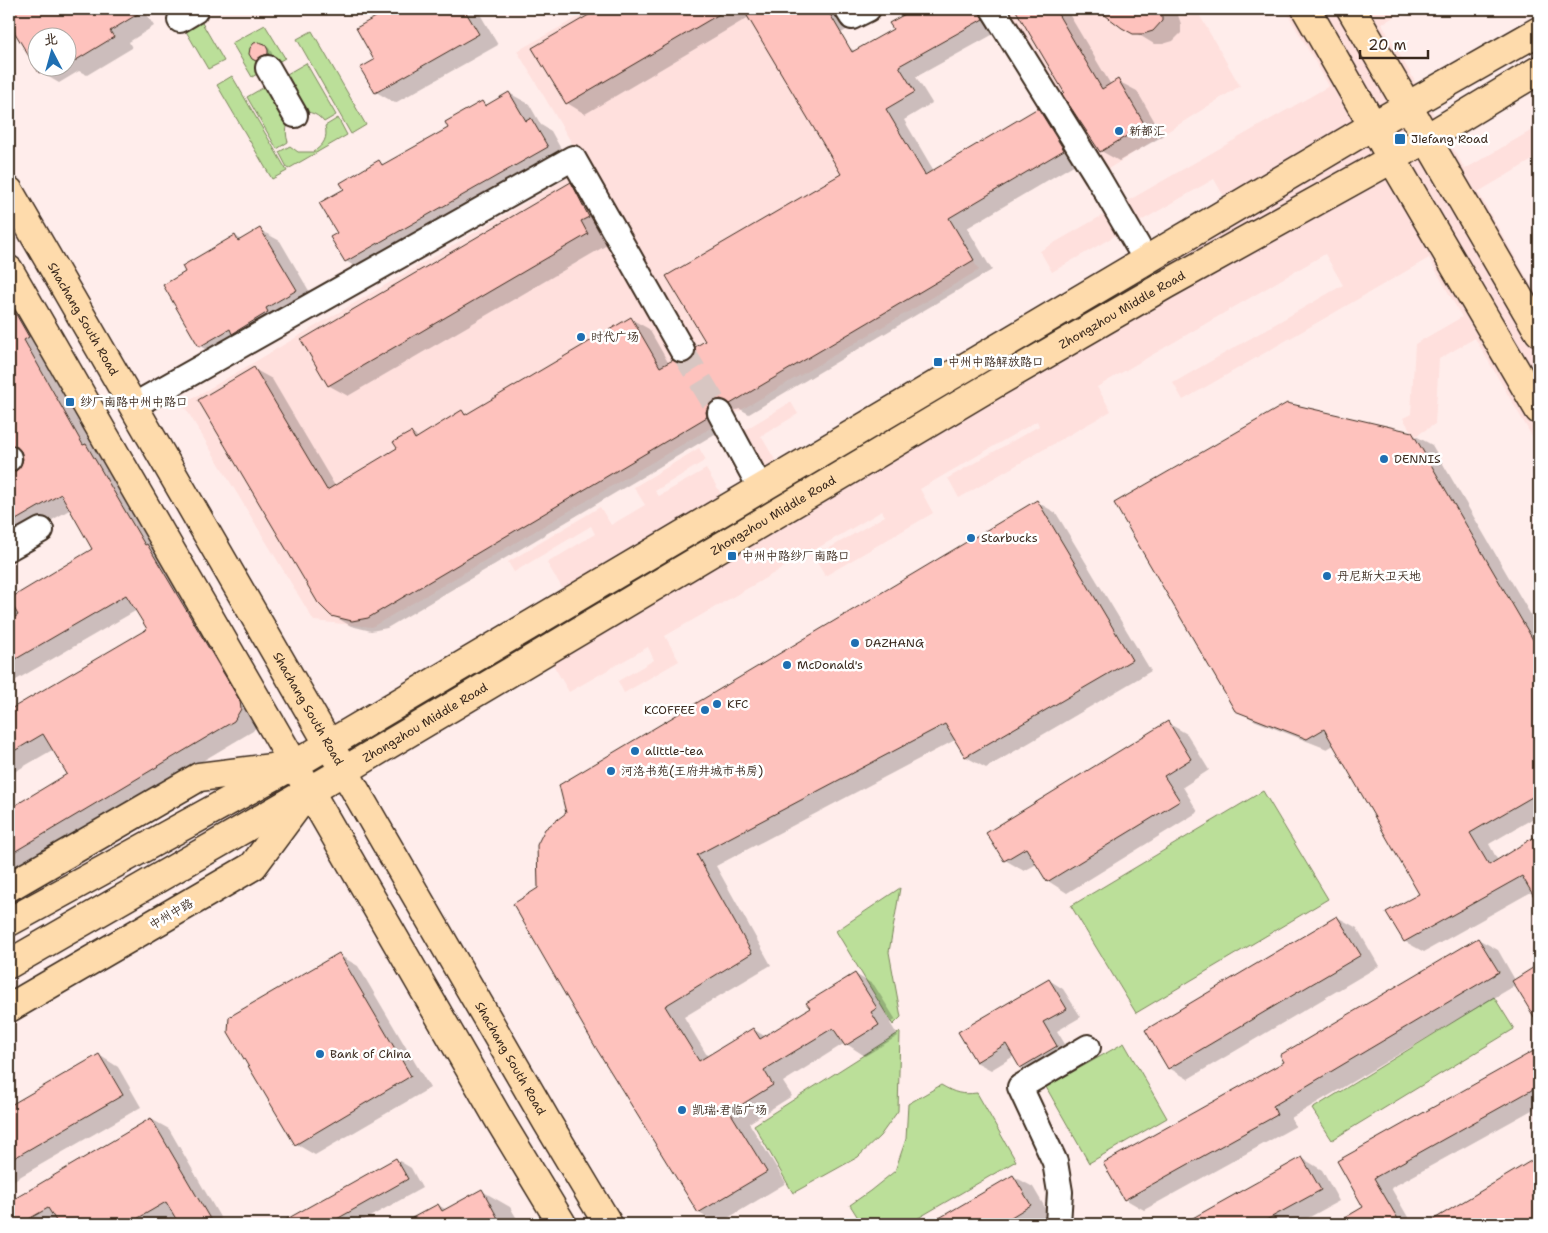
<svg xmlns="http://www.w3.org/2000/svg" width="1548" height="1233" font-family="'Shantell Sans','LXGW WenKai TC',sans-serif">
<rect width="100%" height="100%" fill="#ffedeb"/>
<filter id="ink" filterUnits="userSpaceOnUse"><feTurbulence type="fractalNoise" baseFrequency=".02" numOctaves="2"/><feDisplacementMap in="SourceGraphic" scale="10" xChannelSelector="R" yChannelSelector="G"/><feConvolveMatrix kernelMatrix="1 2 1 2 8 2 1 2 1" color-interpolation-filters="sRGB"/></filter>
<g filter="url(#ink)">
<g fill="#ffe0dd">
<path d="M593,9h233l153,261 -607,357 -58,-6 -131,-217 403,-237 -69,-116z"/>
<path d="M993,9h203l44,77 -143,90z"/>
<path d="M1285,9h122l-25,15 83,145 74,-43v30l-61,36 61,107v149l-64,-110 -36,21 -4,65 -21,13 -11,-19 8,-4 4,-70 47,-27 -33,-59 -246,142 -10,-17 170,-98 -18,-31 -228,133 14,24 -152,87 -11,-20 91,-52 -2,-5 -117,68 13,24 -108,63 -11,-19 71,-41 -3,-5 -217,125 14,25 -55,32 -6,-12 36,-21 -6,-13 -79,45 -45,-77 40,-24 -17,-28 48,-29 -4,-8 -77,46 -6,-10 92,-55 11,18 34,-20 -11,-18 65,-39 7,12 -51,31 4,5 47,-27 17,28 44,-25 -24,-41 48,-29 7,12 -37,22 17,29 449,-263 -13,-23 -162,93 -12,-21 289,-165z"/>
</g>
<g fill="#bbdf99" stroke="#7b845c">
<path d="M173,9h21l30,52 -16,8z"/>
<path d="M265,25l20,33 -33,19 -20,-34z"/>
<path d="M312,31l54,94 -15,9 -54,-95z"/>
<path d="M306,63l30,52 -12,7c-16,-21 -45,-6 -36,20l-11,7 -30,-52z"/>
<path d="M232,76l55,95 -15,8 -55,-94z"/>
<path d="M338,118l9,17 -59,34 -9,-17 11,-6 8,6h15c11,-7 15,-14 12,-26z"/>
<path d="M1263,791l65,108 -192,114 -65,-107z"/>
<path d="M900,888l-11,64 12,65 -8,8 -57,-94z"/>
<path d="M1494,997l20,32 -182,111 -20,-31z"/>
<path d="M900,1032l-2,79 -18,25 -22,21 -65,36 -39,-68z"/>
<path d="M1124,1043l43,75 -78,45 -43,-76z"/>
<path d="M941,1085c14,8 20,10 36,8l39,68 -108,63h-46l-12,-19 20,-14 25,-20 11,-32 2,-35z"/>
</g>
<g fill="#0003" fill-rule="evenodd">
<path d="M9,9h134l11,17 -25,16 3,6 -45,27 -8,-4 -20,12 -19,-11 -31,-52zM38,38h30v30h-30z"/>
<path d="M393,9h84l21,36 -103,58 -19,-11v-32l-18,-31z"/>
<path d="M602,9h255l-4,17 -42,25 37,-4 9,5 37,-23 -3,-6 25,-14h87l-2,21 -85,47 16,26 -28,17 30,51 104,-62 19,11 25,40 -115,68 25,42 -243,144 -9,-5 -8,2 -7,17 -338,200 -16,3 -20,-5 -19,-11 -78,-246 18,10 63,107 63,-37 13,-16 8,5 43,-26 6,3 163,-96 18,10 20,35 13,1 7,-2 153,-189 -93,-157 -164,97 -18,-11 -33,-54z"/>
<path d="M1015,9h51l45,76 7,-4 19,10 26,45 -44,25 -18,-10 -83,-140z"/>
<path d="M1107,9h69l5,15v9l-8,8 -10,3h-9l-41,-25z"/>
<path d="M264,45l5,3 3,5v3l-6,2 -5,4 -8,-4z"/>
<path d="M509,93l20,11 12,21 10,6 15,27 -201,115 -19,-12 -14,-24 6,-4 8,-44 33,-27 6,3 65,-37 32,-26 6,4z"/>
<path d="M571,184l19,11 18,33 -8,5 7,12 -259,151 -20,-11z"/>
<path d="M260,230l20,11 35,60 -95,57 -20,-12 -36,-61 23,-13 48,-36 7,4z"/>
<path d="M9,295l251,426 -7,10 -244,145v-66l60,-36 -15,-25 -45,26v-64l139,-82 -11,-19 -128,74v-84l85,-50 -23,-41 -62,36zM22,456h1l1,2 -2,9 -8,6 2,-12z"/>
<path d="M1412,434l20,11 107,184v186l-50,29 9,17 41,-25v60l-6,-5 -109,61 -20,-11 17,-47 -87,-149 -7,4 -71,-28 -20,-11z"/>
<path d="M1037,502l19,11 95,158 -165,97 -20,-11 -11,-17 -239,126 55,99 -87,52 24,40 45,-28 13,8 46,-28 43,-35 19,11 22,35 -6,3 8,13 -33,20 -20,-13 -62,39 9,14 -43,27 37,60 -68,41 -19,-11 -160,-324z"/>
<path d="M1168,723l19,11 22,36 -26,17 15,25 -131,81 -19,-12 -11,-17 -13,7 -19,-11z"/>
<path d="M1337,917l20,11 22,38 -191,113 -19,-11z"/>
<path d="M1478,939l20,11 17,30 24,-15v57l-23,-37 -225,133 5,8 -152,84 -19,-11 160,-137z"/>
<path d="M339,955l19,11 72,122 -115,67 -19,-11z"/>
<path d="M1049,980l14,9 18,28 -24,14 14,23 -36,21 -14,-8 -7,-11 -23,14 -15,-8z"/>
<path d="M1539,1050v56l-148,82 21,36h-76l29,-16 -26,-46z"/>
<path d="M99,1055l19,12 23,40 -132,76v-76z"/>
<path d="M151,1119l18,10 55,95h-43l-5,-8 -13,8h-154v-21z"/>
<path d="M1302,1158l20,12 17,31 -42,23h-112z"/>
<path d="M1539,1158v66h-111z"/>
<path d="M396,1159l15,9 11,20 -65,36h-76z"/>
<path d="M1013,1176l20,11 17,29 -14,8h-104z"/>
<path d="M482,1191l28,16 10,17h-109l-2,-3 29,-16 9,5z"/>
</g>
<g fill="#fec2bd" stroke="#3b2a1e">
<path d="M9,9h137l-36,22 4,6 -46,28v-27h-30v30h10l-9,5 -30,-50z"/>
<path d="M390,9h74l15,25 -104,59 -15,-25 14,-8 -18,-32z"/>
<path d="M599,9h129l-162,95 -34,-56z"/>
<path d="M743,9h84l25,43 41,-23 -4,-6 25,-14h65l4,10 -84,47 16,26 -29,17 39,66 113,-67 26,42 -115,68 25,42 -244,144 -9,-5 -8,2 -5,5 -2,6 1,5 -339,201 -16,3 -21,-5 -13,-13 -120,-203 56,-33 73,123 70,-42 -4,-6 18,-10 4,7 47,-29 3,5 166,-98 29,50 13,-7 8,4 8,-2 5,-5 1,-10 10,-6 -39,-65 175,-102z"/>
<path d="M1015,9h40l47,80 16,-10 27,46 -45,27 -38,-58 2,-2z"/>
<path d="M1097,9h65v12l-9,10 -10,3h-10l-11,-6z"/>
<path d="M259,42l6,2 3,6v4l-6,2 -6,5 -4,-2 -3,-5 1,-6 4,-5z"/>
<path d="M509,92l17,29 5,-3 17,29 -203,115 -15,-25 7,-4 -18,-30 25,-14 -4,-6 39,-23 3,5 66,-37 -3,-6 37,-21 3,5z"/>
<path d="M571,182l18,35 -8,4 7,13 -260,152 -27,-46z"/>
<path d="M260,228l37,62 -31,18 2,4 -36,22 -2,-5 -31,18 -36,-62 22,-13 -3,-6 53,-31 3,6z"/>
<path d="M9,302l20,35 -5,3 59,105 3,-1 59,101 2,-1 54,91 39,66 1,8 -7,12 -225,134v-46l58,-35 -24,-40 -34,20v-44l138,-81 -21,-34 -117,68v-42l9,-6 -9,-16 83,-50 -31,-55 -52,30v-51l7,-2 5,-6 2,-6 -2,-8 -6,-5 -6,-2z"/>
<path d="M1287,403l125,29 127,218v143l-69,40 19,32 50,-31v71l-17,-29 -118,66 -18,-30 33,-18 -95,-165 -17,10 -72,-28 -121,-208z"/>
<path d="M1037,500l95,160 -167,97 -20,-33 -248,131 55,98 -87,53 34,55 54,-33 7,11 50,-31 -4,-5 49,-30 22,35 -6,4 8,13 -34,21 -12,-18 -69,42 9,15 -43,27 37,60 -69,41 -102,-165 -83,-144 25,-16 -1,-43 8,-16 21,-16 -7,-28z"/>
<path d="M1168,721l23,38 -27,17 16,25 -133,81 -21,-34 -22,13 -18,-28z"/>
<path d="M1337,916l24,39 -193,114 -23,-39z"/>
<path d="M1478,938l21,34 -226,134 4,9 -153,85 -21,-37 181,-101 -4,-7z"/>
<path d="M339,953l72,123 -116,69 -67,-113 1,-15z"/>
<path d="M1539,964v61l-27,-44z"/>
<path d="M1049,979l18,30 -24,13 14,24 -37,22 -14,-24 -30,18 -18,-30z"/>
<path d="M1539,1048v38l-165,92 27,46h-67l29,-17 -26,-46z"/>
<path d="M99,1054l24,41 -114,66v-55z"/>
<path d="M151,1118l62,106h-34l-13,-22 -38,22h-70l-10,-16 -28,16h-11v-22z"/>
<path d="M1539,1156v68h-113z"/>
<path d="M1302,1157l19,33 -62,34h-77z"/>
<path d="M396,1158l12,21 -80,45h-50z"/>
<path d="M1013,1175l18,30 -23,14 4,5h-83z"/>
<path d="M482,1189l19,35h-100l37,-20 4,7z"/>
</g>
<g fill="none" stroke-linecap="round" stroke-linejoin="round">
<path stroke="#d8c6c2" stroke-width="24" stroke-dasharray="24 12" stroke-linecap="butt" d="M682,350l38,63"/>
<defs>
<g id="minor">
<path d="M847,9l5,8 16,-8"/>
<path d="M993,9l104,167 49,84"/>
<path d="M180,20l15,-9"/>
<path d="M268,68l27,47"/>
<path d="M133,406l440,-248 109,192"/>
<path d="M720,413l40,74"/>
<path d="M9,459v-1"/>
<path d="M9,548l32,-18"/>
<path d="M1058,1224l2,-32 -5,-30 -35,-75 68,-40"/>
</g>
<g id="major">
<path d="M1306,9l86,150 147,251"/>
<path d="M1351,9l188,323"/>
<path id="s1" d="M9,191l538,931 61,102"/>
<path d="M9,270l492,853 61,101"/>
<path d="M9,887l190,-110 81,-10"/>
<path d="M9,922l285,-157 1080,-640 165,-94"/>
<path id="s2" d="M9,964l335,-193 652,-388 169,-98 227,-126 147,-89"/>
<path d="M9,1008l244,-142 49,-66"/>
</g>
</defs>
<use href="#minor" stroke="#3b2a1e" stroke-width="28"/>
<use href="#major" stroke="#3b2a1e" stroke-width="31"/>
<use href="#minor" stroke="#fff" stroke-width="24"/>
<use href="#major" stroke="#fedbac" stroke-width="28"/>
</g>
</g>
<g fill="#1f6fb2" stroke="#fff" stroke-width="2">
<circle cx="1119" cy="131" r="5"/>
<rect x="1394" y="133" width="12" height="12" rx="2.5"/>
<circle cx="581" cy="337" r="5"/>
<rect x="933" y="357" width="10" height="10" rx="2.5"/>
<rect x="65" y="397" width="10" height="10" rx="2.5"/>
<circle cx="1384" cy="459" r="5"/>
<circle cx="971" cy="538" r="5"/>
<rect x="727" y="551" width="10" height="10" rx="2.5"/>
<circle cx="1327" cy="576" r="5"/>
<circle cx="855" cy="643" r="5"/>
<circle cx="787" cy="665" r="5"/>
<circle cx="717" cy="704" r="5"/>
<circle cx="705" cy="710" r="5"/>
<circle cx="635" cy="751" r="5"/>
<circle cx="611" cy="771" r="5"/>
<circle cx="320" cy="1054" r="5"/>
<circle cx="682" cy="1110" r="5"/>
</g>
<g text-anchor="middle" dominant-baseline="central" stroke-width="5" stroke-linejoin="round" paint-order="stroke">
<g font-size="12" fill="#3b2a1e" stroke="#fff" text-anchor="start">
<text x="1129" y="131">新都汇</text>
<text x="1411" y="139">Jiefang Road</text>
<text x="591" y="337">时代广场</text>
<text x="948" y="362">中州中路解放路口</text>
<text x="80" y="402">纱厂南路中州中路口</text>
<text x="1394" y="459">DENNIS</text>
<text x="981" y="538">Starbucks</text>
<text x="742" y="556">中州中路纱厂南路口</text>
<text x="1337" y="576">丹尼斯大卫天地</text>
<text x="865" y="643">DAZHANG</text>
<text x="797" y="665">McDonald's</text>
<text x="727" y="704">KFC</text>
<text x="695" y="710" text-anchor="end">KCOFFEE</text>
<text x="645" y="751">alittle-tea</text>
<text x="621" y="771">河洛书苑(王府井城市书房)</text>
<text x="330" y="1054">Bank of China</text>
<text x="692" y="1110">凯瑞·君临广场</text>
</g>
<g font-size="12" fill="#3b2a1e" stroke="#fff">
<text stroke="none"><textPath href="#s2" startOffset="1291">Zhongzhou Middle Road</textPath></text>
<text stroke="none"><textPath href="#s1" startOffset="148">Shachang South Road</textPath></text>
<text stroke="none"><textPath href="#s2" startOffset="886">Zhongzhou Middle Road</textPath></text>
<text stroke="none"><textPath href="#s1" startOffset="598">Shachang South Road</textPath></text>
<text stroke="none"><textPath href="#s2" startOffset="481">Zhongzhou Middle Road</textPath></text>
<text transform="translate(171 914) rotate(-30)">中州中路</text>
<text stroke="none"><textPath href="#s1" startOffset="1002">Shachang South Road</textPath></text>
</g>
</g>
<rect width="1548" height="1233" fill="none" stroke="#fff" stroke-width="30"/>
<rect x="15" y="15" width="1518" height="1203" fill="none" stroke="#3b2a1e" stroke-width="2" filter="url(#ink)"/>
<g transform="translate(52 52) rotate(354)"><circle r="24" fill="#ffffff" stroke="#b1aaa5"/>
<path d="M0-4L9 19L0 12L-9 19Z" fill="#1f6fb2"/>
<text y="-8" font-size="14" font-weight="bold" text-anchor="middle" fill="#3b2a1e">北</text>
</g>
<path d="M1360 50v8h68v-8" fill="none" stroke="#3b2a1e" stroke-width="2.5"/>
<text x="1368" y="50" font-size="15" fill="#3b2a1e" stroke="#ffffff" stroke-width="4" paint-order="stroke">20 m</text>
</svg>
